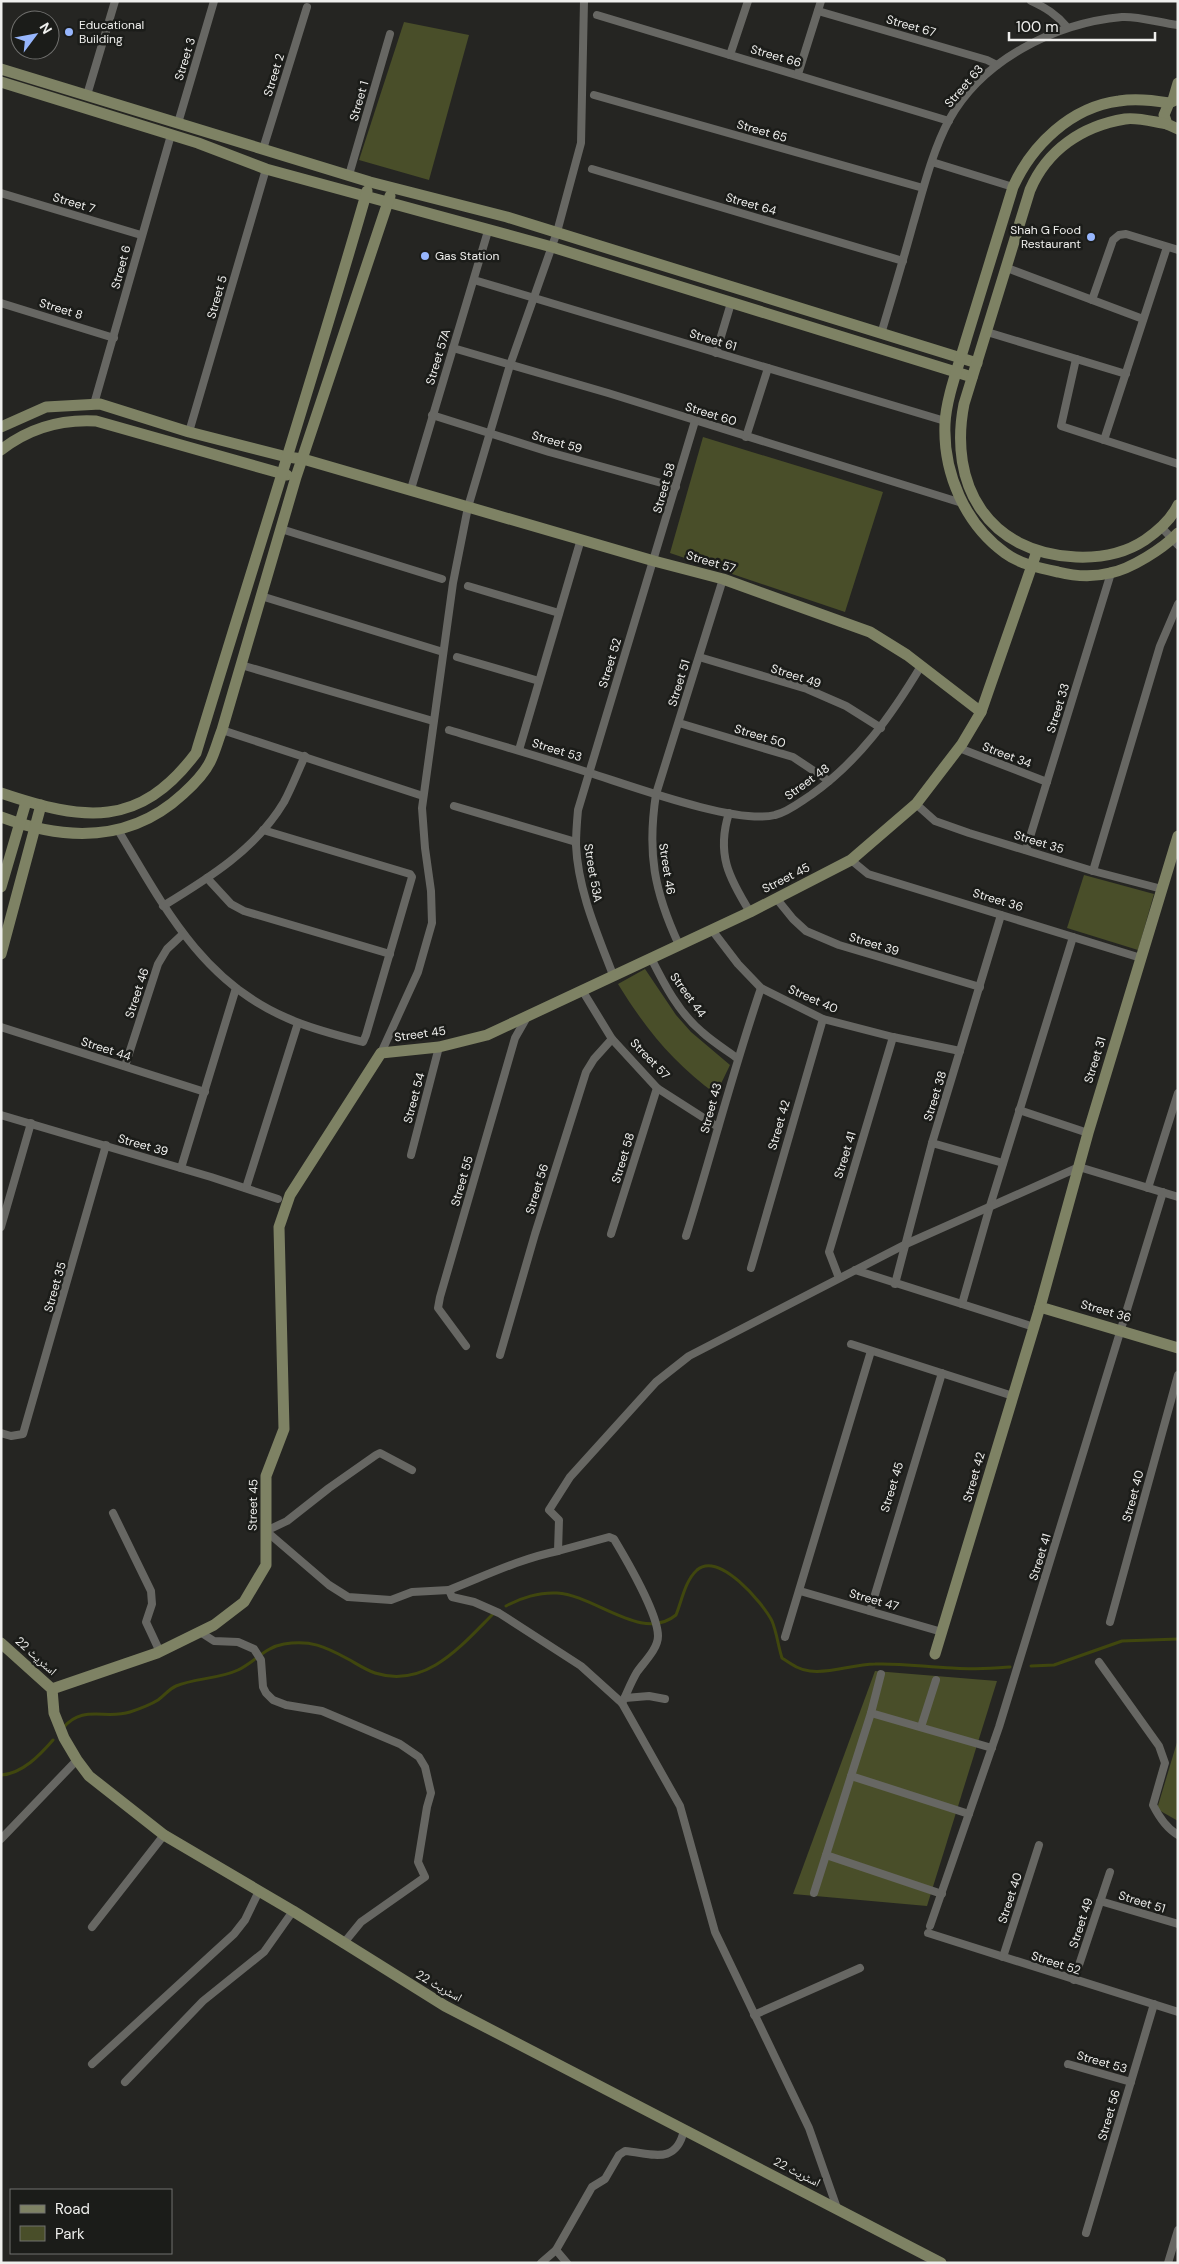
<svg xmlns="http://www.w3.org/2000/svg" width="1179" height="2264" font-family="'DM Sans','Noto Naskh Arabic',sans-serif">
<rect width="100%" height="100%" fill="#252522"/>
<g fill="#494e29">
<path d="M404,22l65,13 -40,145 -70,-20z"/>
<path d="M703,437l180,55 -38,120 -175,-59z"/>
<path d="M1084,875l70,19 -16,56 -71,-22z"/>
<path d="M645,969l31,46 15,17 39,33 -14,29c-42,-30 -71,-66 -98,-110z"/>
<path d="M875,1671l122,10 -70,225 -134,-12z"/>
<path d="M1178,1739v82l-21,-12z"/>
</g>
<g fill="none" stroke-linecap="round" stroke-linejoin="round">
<g stroke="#40470e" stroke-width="3">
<path d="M506,1606c14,-8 34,-14 51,-13 38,2 85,50 119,22 6,-15 9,-34 21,-45 22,-19 66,33 75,51 5,12 6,25 10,37 9,6 17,12 28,13 21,3 43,-7 65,-7 26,-1 51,3 77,4 19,2 39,0 58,-1"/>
<path d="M1031,1666l23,-1 68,-24 56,-2"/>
<path d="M63,1728c20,-24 42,-8 67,-16 9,-3 20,-7 28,-12 6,-4 11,-11 18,-14 19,-8 43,-7 62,-16 17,-8 27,-23 46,-26 27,-4 40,2 64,15 9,5 18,11 27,14 51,16 86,-27 118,-59"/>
<path d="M1,1775c21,-1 39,-20 52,-35"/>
</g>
<g stroke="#676763" stroke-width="8">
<path d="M1031,1c15,7 25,13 36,26"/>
<path d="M818,11l169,49 10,5"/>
<path d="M597,15l352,106"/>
<path d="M730,55l18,-54"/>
<path d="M798,74l23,-73"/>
<path d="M87,95l28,-94"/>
<path d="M594,95l329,93"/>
<path d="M178,123l36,-122"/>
<path d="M263,149l44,-142"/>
<path d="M932,162l81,25"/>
<path d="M592,169l311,92"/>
<path d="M349,175l41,-141"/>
<path d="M1,193l140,42"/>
<path d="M1007,268l136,51"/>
<path d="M474,280l471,141"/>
<path d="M1092,300l21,-60 6,-5 7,-1 52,16"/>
<path d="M1,303l113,35"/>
<path d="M987,332l139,42"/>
<path d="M881,334c11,-37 22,-73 32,-110 10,-34 19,-72 36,-104 33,-60 106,-97 173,-103 17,-1 38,6 56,8"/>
<path d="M453,348l155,45 354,110"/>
<path d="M716,353l15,-50"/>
<path d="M1076,359l-15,67 117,38"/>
<path d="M94,404l77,-269"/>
<path d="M432,415l117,37 127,35"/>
<path d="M189,432l77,-263"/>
<path d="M746,437l22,-69"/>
<path d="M1104,440l63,-193"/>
<path d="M411,489l77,-258"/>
<path d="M1162,528l16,17"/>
<path d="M281,529l161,50"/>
<path d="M468,586l91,27"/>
<path d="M261,596l182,56"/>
<path d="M457,657l82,24"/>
<path d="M699,657l108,32 39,17 35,22"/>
<path d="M241,665l192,56"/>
<path d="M679,723l114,34 36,24"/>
<path d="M222,730l201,66"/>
<path d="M449,730c46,14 92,27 138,42 42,13 149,53 188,43 13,-3 25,-13 36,-20 48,-34 80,-79 110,-129"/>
<path d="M959,748l88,34"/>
<path d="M519,750l62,-211"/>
<path d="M916,804l19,17 34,12 124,38 69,18"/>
<path d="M454,806l122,36"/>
<path d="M729,813c-13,41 0,65 21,99"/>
<path d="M118,830c45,75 84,152 169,188 24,11 50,17 76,24l3,-7 46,-158 -2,-3 -147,-44"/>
<path d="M1026,850l85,-277"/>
<path d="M851,860l17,14 273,84"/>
<path d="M1093,871l67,-225 18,-42"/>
<path d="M207,878l24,26 13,7 146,43"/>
<path d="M776,898l17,21 13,12 33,14 141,42"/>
<path d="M163,906c46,-28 93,-57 121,-104 8,-15 14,-31 21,-46"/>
<path d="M712,930l26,34 23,24 62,31 70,18 67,14"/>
<path d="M679,945c-25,-54 -32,-92 -23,-151l67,-215"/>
<path d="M651,958c13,26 28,55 51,74 11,10 24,18 35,26"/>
<path d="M613,975c-16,-42 -35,-85 -37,-130 0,-12 1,-24 2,-35l117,-389"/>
<path d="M582,990l30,49 45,49 61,39"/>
<path d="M1,1027l204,65"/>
<path d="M381,1053l37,-81 14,-49 -1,-32 -6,-43 -3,-40 31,-225 15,-76 42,-142 47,-133 24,-89 3,-142"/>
<path d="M125,1066l33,-102 9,-15 16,-15"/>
<path d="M1019,1110l69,23"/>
<path d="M1,1115l210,62 67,22"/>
<path d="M932,1143l71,20"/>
<path d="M411,1155l28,-108"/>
<path d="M181,1168l55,-180"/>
<path d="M246,1188l52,-165"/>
<path d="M1148,1188l30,-95"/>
<path d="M1,1227l30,-104"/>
<path d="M611,1234l46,-146"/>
<path d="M686,1236c26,-83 47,-166 75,-248"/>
<path d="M751,1268l72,-249"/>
<path d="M855,1270l179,57"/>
<path d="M839,1278l-10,-26 64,-215"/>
<path d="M895,1284l37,-141 69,-228"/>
<path d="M962,1304l28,-98 83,-269"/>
<path d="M851,1344l162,52"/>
<path d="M466,1346l-28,-38 2,-11 75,-259 12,-21"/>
<path d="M500,1355l35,-121 51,-162 8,-13 18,-20"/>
<path d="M1,1433l10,3 12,-2 83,-289"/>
<path d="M412,1470l-32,-17 -4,2 -47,33 -42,33 -21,10 63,54 19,12 43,3 21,-8 37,-2"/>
<path d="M113,1513l38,78 1,13 -6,18 14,30"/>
<path d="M558,1551l51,-14 5,2c12,20 44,75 44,97 0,13 -14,26 -21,36 -6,10 -10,21 -15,31"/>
<path d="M800,1591l142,41"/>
<path d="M870,1611l72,-238"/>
<path d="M1110,1622l68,-247"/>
<path d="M200,1632l14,9 24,1 16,7 7,11 2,27 3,6 7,7 13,5 36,6 78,33 19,13 6,10 6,26 -4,14 -9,55 7,15 -64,45 -18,22"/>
<path d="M785,1637l86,-286"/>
<path d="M1099,1662l60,84 6,17 -12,42c6,12 13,23 25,30"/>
<path d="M625,1698l24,-2 16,3"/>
<path d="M871,1713l121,35"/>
<path d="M921,1727l15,-47"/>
<path d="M851,1776l118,38"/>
<path d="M1,1839l76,-79"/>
<path d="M826,1855l116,39"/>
<path d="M814,1893l57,-180 10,-39"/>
<path d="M1100,1901l78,23"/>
<path d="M930,1926l69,-199 164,-535"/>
<path d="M92,1927l72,-92"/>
<path d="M928,1933l250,79"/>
<path d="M1003,1957l36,-112"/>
<path d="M1074,1980l36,-108"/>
<path d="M754,2015l106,-47"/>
<path d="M92,2064l142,-130 11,-14 14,-29"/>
<path d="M1068,2064l63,18"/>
<path d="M125,2082l78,-81 61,-49 29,-41"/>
<path d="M837,2208l-28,-80 -94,-196 -35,-126 -58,-103 -41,-37 -82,-53 -25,-11 -22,-5 -3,-7c36,-14 70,-31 109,-39l1,-31 -10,-10 21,-33 86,-95 33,-26 217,-112 173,-77 99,30"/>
<path d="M1086,2233l68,-229"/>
<path d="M556,2250l11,13"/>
<path d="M541,2263l15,-13 36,-63 13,-8 14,-24 6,-4c26,2 51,15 59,-21"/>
<path d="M1168,2263l10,-33"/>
</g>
<g stroke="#7e8264" stroke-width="11">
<path d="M1,69l369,113 137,35 470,146"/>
<path d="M1,82l197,61 68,26 286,78 420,130"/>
<path d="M1178,99l-9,4 -5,12 3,9 11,5"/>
<path d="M1173,100l5,-17"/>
<path d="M1169,103c-17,-3 -33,-5 -50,-2 -48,6 -87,44 -106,86 -16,51 -31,102 -47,153 -7,25 -20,58 -21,84 -2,49 20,100 60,129 15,11 34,15 53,19 16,4 36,5 52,1 21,-4 54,-25 68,-40"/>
<path d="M1167,124c-13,-2 -30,-7 -42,-5 -43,7 -78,31 -95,71l-66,214c-16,81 24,149 112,153 24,1 48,-3 69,-17 13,-9 26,-20 33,-35"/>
<path d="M1,427l45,-20 54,-3 89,28 98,25 16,2 351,102 69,18 147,53 37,23 74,57"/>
<path d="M1,450c28,-22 59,-31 95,-29l191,54"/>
<path d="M1,793c83,28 138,36 195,-40 57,-188 117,-374 171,-562"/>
<path d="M1,817c64,24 129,26 182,-23 10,-9 21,-20 27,-32 5,-10 8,-22 12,-32l74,-253 94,-281"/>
<path d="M1178,836l-90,297 -48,174 138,41"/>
<path d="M1,887l25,-85"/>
<path d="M1,954l40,-149"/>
<path d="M1,1643l51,46 2,24 10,25 13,22 12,16 75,59 129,76 152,95 496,257"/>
<path d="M935,1654l105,-347"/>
<path d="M52,1689l105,-36 57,-28 30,-23 22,-37v-89l18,-47 -5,-202 11,-32 91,-142 58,-6 48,-12 263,-123 101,-52 65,-56 46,-60 19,-32 56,-161"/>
</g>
</g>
<g fill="#97b6fd" stroke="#1b1c19" stroke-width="2">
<circle cx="69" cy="32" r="5"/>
<circle cx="1091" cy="237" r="5"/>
<circle cx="425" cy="256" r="5"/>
</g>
<g text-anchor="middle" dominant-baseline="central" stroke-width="5" stroke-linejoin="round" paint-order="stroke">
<g font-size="12" fill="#efefed" stroke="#1b1c19" text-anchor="start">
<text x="79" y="25">Educational<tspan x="79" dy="14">Building</tspan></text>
<text x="1081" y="230" text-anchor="end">Shah G Food<tspan x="1081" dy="14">Restaurant</tspan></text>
<text x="435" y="256">Gas Station</text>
</g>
<g font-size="12" fill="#efefed" stroke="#1b1c19">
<text transform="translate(911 26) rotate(16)">Street 67</text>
<text transform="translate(776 56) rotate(16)">Street 66</text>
<text transform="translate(185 59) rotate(-73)">Street 3</text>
<text transform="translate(274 75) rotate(-73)">Street 2</text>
<text transform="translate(964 86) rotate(-49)">Street 63</text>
<text transform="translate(359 101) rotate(-74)">Street 1</text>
<text transform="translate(762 131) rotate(16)">Street 65</text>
<text transform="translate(74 203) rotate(17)">Street 7</text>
<text transform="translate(751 204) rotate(16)">Street 64</text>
<text transform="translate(121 267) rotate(-75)">Street 6</text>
<text transform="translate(217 297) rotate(-74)">Street 5</text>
<text transform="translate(61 309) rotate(17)">Street 8</text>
<text transform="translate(713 340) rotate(17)">Street 61</text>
<text transform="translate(438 357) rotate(-73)">Street 57A</text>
<text transform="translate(711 414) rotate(17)">Street 60</text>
<text transform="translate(557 442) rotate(16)">Street 59</text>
<text transform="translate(664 488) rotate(-74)">Street 58</text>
<text transform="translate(711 562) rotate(16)">Street 57</text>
<text transform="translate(610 663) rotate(-73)">Street 52</text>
<text transform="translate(796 676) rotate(18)">Street 49</text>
<text transform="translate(679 683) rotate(-73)">Street 51</text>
<text transform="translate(1058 708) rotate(-73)">Street 33</text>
<text transform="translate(760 736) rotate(17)">Street 50</text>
<text transform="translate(557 750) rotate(17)">Street 53</text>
<text transform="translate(1007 755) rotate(21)">Street 34</text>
<text transform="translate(807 782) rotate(-36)">Street 48</text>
<text transform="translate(1039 842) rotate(17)">Street 35</text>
<text transform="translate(667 869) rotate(81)">Street 46</text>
<text transform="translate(593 873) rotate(80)">Street 53A</text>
<text transform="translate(786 878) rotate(-27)">Street 45</text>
<text transform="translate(998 900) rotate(17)">Street 36</text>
<text transform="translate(874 944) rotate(17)">Street 39</text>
<text transform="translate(137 993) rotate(-72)">Street 46</text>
<text transform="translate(688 995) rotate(54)">Street 44</text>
<text transform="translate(813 999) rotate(24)">Street 40</text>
<text transform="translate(420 1034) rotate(-8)">Street 45</text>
<text transform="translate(106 1049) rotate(18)">Street 44</text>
<text transform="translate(650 1059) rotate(46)">Street 57</text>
<text transform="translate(1095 1060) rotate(-73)">Street 31</text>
<text transform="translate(935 1096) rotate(-73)">Street 38</text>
<text transform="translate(414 1098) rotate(-75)">Street 54</text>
<text transform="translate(711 1108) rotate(-75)">Street 43</text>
<text transform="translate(779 1125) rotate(-74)">Street 42</text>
<text transform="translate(143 1145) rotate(16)">Street 39</text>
<text transform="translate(845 1155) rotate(-73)">Street 41</text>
<text transform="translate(623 1158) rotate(-73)">Street 58</text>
<text transform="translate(462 1181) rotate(-74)">Street 55</text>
<text transform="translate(537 1189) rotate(-73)">Street 56</text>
<text transform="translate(55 1287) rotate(-74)">Street 35</text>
<text transform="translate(1106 1311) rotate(16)">Street 36</text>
<text transform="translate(974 1477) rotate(-74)">Street 42</text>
<text transform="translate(892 1487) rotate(-73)">Street 45</text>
<text transform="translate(1133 1496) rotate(-75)">Street 40</text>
<text transform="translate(253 1505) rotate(-89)">Street 45</text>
<text transform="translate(1040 1557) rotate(-73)">Street 41</text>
<text transform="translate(874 1600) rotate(16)">Street 47</text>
<text transform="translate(36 1656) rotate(42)">اسٹریٹ 22</text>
<text transform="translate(1010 1898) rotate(-72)">Street 40</text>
<text transform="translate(1142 1902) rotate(17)">Street 51</text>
<text transform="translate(1081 1923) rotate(-72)">Street 49</text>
<text transform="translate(1056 1963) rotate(18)">Street 52</text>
<text transform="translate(439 1986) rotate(30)">اسٹریٹ 22</text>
<text transform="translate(1102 2062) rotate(16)">Street 53</text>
<text transform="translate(1109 2115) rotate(-74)">Street 56</text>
<text transform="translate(797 2172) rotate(27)">اسٹریٹ 22</text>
</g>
</g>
<rect width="1179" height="2264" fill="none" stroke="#efefed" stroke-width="5"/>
<rect x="10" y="2189" width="162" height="65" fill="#1b1c19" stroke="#70706e"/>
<rect x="20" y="2205" width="25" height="8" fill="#7e8264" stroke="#70706e"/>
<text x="55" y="2214" font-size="15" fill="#efefed">Road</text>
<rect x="20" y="2226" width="25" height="15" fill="#494e29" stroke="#70706e"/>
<text x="55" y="2239" font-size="15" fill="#efefed">Park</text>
<g transform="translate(35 35) rotate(58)"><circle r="24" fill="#1b1c19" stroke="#70706e"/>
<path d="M0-4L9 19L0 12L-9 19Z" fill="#97b6fd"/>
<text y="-8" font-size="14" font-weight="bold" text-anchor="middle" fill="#efefed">N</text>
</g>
<path d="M1009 32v8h146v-8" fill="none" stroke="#efefed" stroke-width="2.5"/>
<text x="1016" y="32" font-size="15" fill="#efefed" stroke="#1b1c19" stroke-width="4" paint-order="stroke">100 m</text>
</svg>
